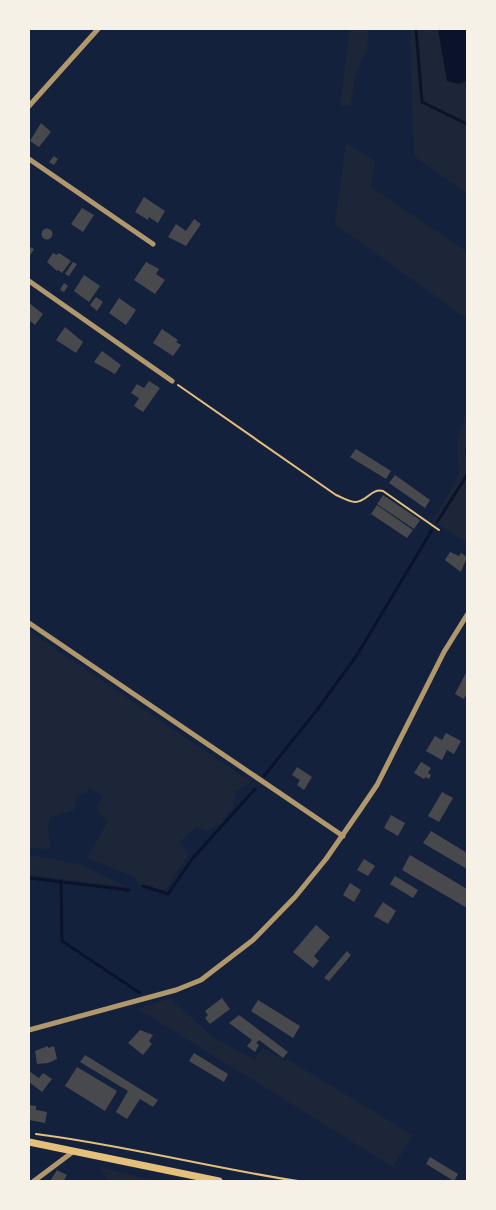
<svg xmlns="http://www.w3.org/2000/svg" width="496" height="1210" font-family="Ubuntu,sans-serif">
<rect width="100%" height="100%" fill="#14213d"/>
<g fill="#1d2539">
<path d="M350,29h19l-2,21 -12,26 -4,29 -11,1z"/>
<path d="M410,29h57v165l-53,-38z"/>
<path d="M346,143l29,18 -4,26 96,65v67l-132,-95z"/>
<path d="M466,414l1,1v128l-34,-22 26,-46 -2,-35z"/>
<path d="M29,631l222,151 -15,9 -4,20 -5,1 -3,10 -18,9 -9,-4 -18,15 10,12 -24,36 -25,-5 -5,-8 -48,-19 21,-37 -9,-7 -2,-9 7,-9 -14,-7 -14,10 -2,11 -24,7 -2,11 3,21 -22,-1z"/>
<path d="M29,855l51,9 47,23 -98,-12z"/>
<path d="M170,998l44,40 40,21 9,-11 21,12 6,1 123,74 -20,32 -255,-158z"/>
<path d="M99,1167l57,14h-48z"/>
</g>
<path fill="#0b132b" d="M438,29h29v52l-9,3 -11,-3z"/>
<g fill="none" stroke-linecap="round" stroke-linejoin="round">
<g stroke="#0b132b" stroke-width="3">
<path d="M416,29l6,73 45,22"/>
<path d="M467,449v4"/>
<path d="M437,522l30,-47"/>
<path d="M264,776l53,-66 40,-55 75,-125"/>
<path d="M29,878l100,12"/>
<path d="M61,881l1,60 78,52"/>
<path d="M143,886l25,8 24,-35 63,-70"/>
</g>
</g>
<g fill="#48494c">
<path d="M41,123l10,9 -12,15 -9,-6z"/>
<path d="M54,156l4,3 -4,6 -5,-3z"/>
<path d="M144,197l21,14 -7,12 -9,-6 -1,3 -13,-8z"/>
<path d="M82,208l12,7 -11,17 -12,-8z"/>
<path d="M194,219l7,5 -15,22 -18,-9 8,-13 10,7z"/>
<circle cx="47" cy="234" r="5.5"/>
<path d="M31,247l3,2 -5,8v-6z"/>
<path d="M53,253l4,2 2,-2 12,8 -9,12 -4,-3 -1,1 -10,-9z"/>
<path d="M73,262l4,2 -8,12 -4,-2z"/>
<path d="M146,262l13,7 -3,5 9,6 -10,14 -21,-14z"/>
<path d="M84,275l16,11 -11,16 -15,-11z"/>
<path d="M64,283l4,3 -4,6 -4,-2z"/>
<path d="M96,297l7,5 -6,9 -7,-6z"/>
<path d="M119,298l17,12 -10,15 -17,-12z"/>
<path d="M29,303l14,11 -8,11 -6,-5z"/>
<path d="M65,327l18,15 -7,11 -20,-13z"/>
<path d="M162,329l16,11 -2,2 5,3 -8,11 -20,-13z"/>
<path d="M102,351l19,14 -6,9 -21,-12z"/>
<path d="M149,381l11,7 -17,24 -9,-6 5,-8 -8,-5 6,-9 7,4z"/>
<path d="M356,449l35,22 -5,8 -36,-22z"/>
<path d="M395,475l35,25 -5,8 -36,-25z"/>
<path d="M383,495l37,25 -6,9 -37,-25z"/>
<path d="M377,505l36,25 -6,8 -36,-24z"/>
<path d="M450,552l9,4 2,-3 6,4 -6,15 -16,-12z"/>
<path d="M467,671v26l-2,-1 -1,3 -9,-5z"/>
<path d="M446,733l15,8 -7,13 -7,-4 -5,10 -16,-9 9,-15 7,4z"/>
<path d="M421,762l10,6 -3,5 3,2 -2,4 -4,-2 -1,2 -10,-6z"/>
<path d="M297,767l15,10 -8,13 -7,-5 3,-5 -8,-5z"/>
<path d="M442,792l11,6 -14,24 -11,-6z"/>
<path d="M391,815l14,8 -7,13 -14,-8z"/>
<path d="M431,831l36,22v16l-44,-26z"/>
<path d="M410,855l57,34v19l-65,-38z"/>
<path d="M364,859l11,7 -7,10 -11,-6z"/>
<path d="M395,876l23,14 -5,8 -23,-14z"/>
<path d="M350,883l11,7 -7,12 -11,-7z"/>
<path d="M383,902l13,9 -8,13 -14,-8z"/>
<path d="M316,925l14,12 -16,19 5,5 -6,7 -20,-16z"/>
<path d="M347,951l4,4 -22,26 -5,-3z"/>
<path d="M222,998l8,11 -20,15 -5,-6 3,-3 -3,-4z"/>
<path d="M258,1000l42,26 -7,12 -42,-27z"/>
<path d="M239,1015l49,37 -5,6 -24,-18 -3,3 3,2 -4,7 -8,-6 5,-6 -23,-17z"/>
<path d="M140,1030l13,5 -4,6 3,3 -9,11 -15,-12z"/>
<path d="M48,1046v2l6,-2 3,13 -9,4 -11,1 -2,-13z"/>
<path d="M194,1053l34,21 -4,8 -35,-21z"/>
<path d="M85,1055l73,45 -5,7 -13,-8 -13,20 -11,-7 12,-21 -48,-29z"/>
<path d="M77,1067l40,24 -12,20 -40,-25z"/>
<path d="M29,1071l10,7 4,-5 9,6 -10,13 -13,-10z"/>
<path d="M29,1105l7,1v4l11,2 -2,11 -16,-3z"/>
<path d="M430,1157l28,17 -4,7 -28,-17z"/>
<path d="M57,1170l10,5 -3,5 4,1h-18z"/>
</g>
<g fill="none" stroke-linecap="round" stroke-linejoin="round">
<g stroke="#e5c07b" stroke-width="2">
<path d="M178,385l158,110c5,2 13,7 19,7 12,0 16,-14 28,-11l56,39"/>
<path d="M36,1134c88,11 174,34 262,47"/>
</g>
<g stroke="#b1986c" stroke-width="5">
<path d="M29,106l69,-77"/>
<path d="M29,159l124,85"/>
<path d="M29,281l143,100"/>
<path d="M29,623l314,213"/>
<path d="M29,1030l147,-40 25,-10 52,-40 42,-43 31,-38 34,-49 17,-25 67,-133 23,-37"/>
<path d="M34,1181l40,-30"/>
</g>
<path stroke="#e5c07b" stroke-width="7" d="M29,1142l190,39"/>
</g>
<rect width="496" height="1210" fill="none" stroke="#f6f1e7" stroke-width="60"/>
</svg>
